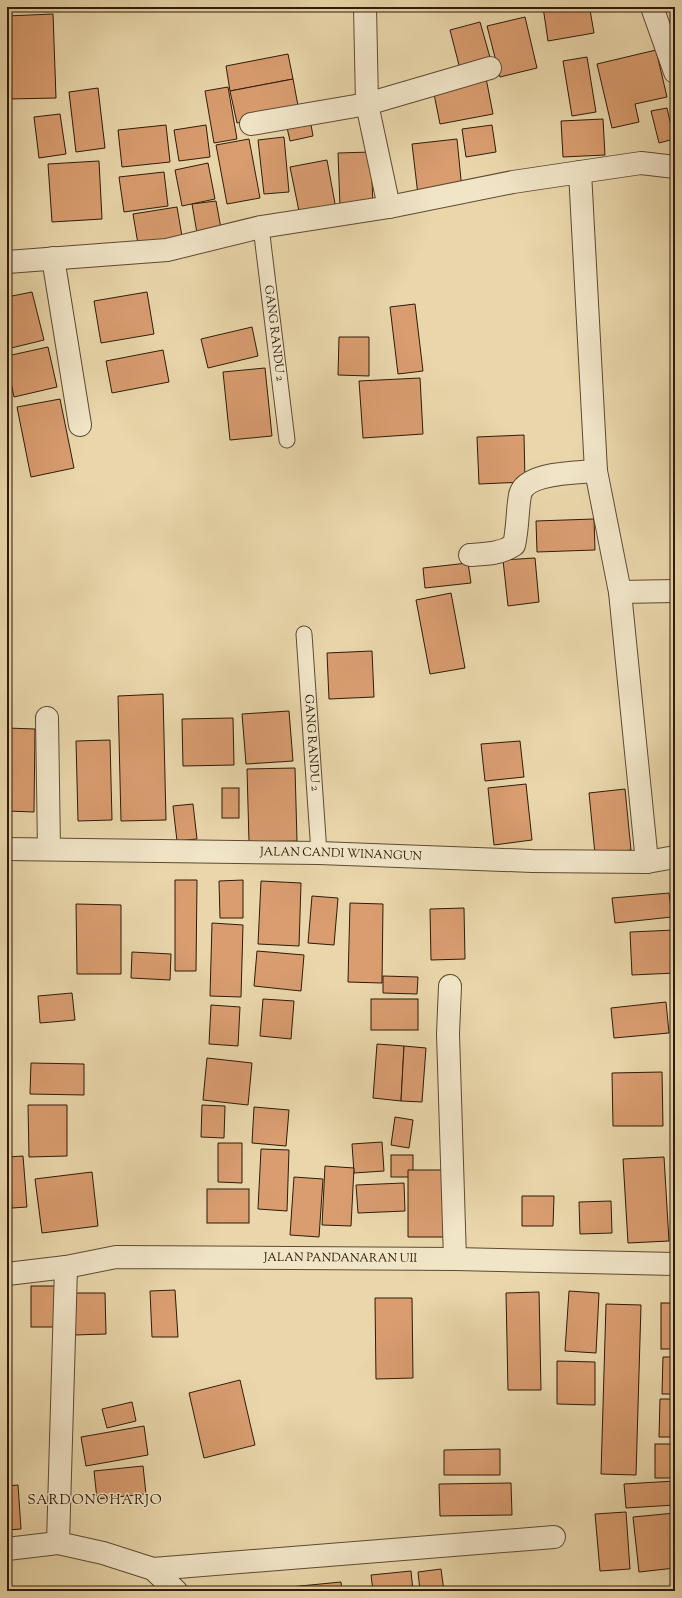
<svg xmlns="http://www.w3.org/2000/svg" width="682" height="1598" font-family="'Sorts Mill Goudy',serif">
<rect width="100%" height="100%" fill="#e9d7ab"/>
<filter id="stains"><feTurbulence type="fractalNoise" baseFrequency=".005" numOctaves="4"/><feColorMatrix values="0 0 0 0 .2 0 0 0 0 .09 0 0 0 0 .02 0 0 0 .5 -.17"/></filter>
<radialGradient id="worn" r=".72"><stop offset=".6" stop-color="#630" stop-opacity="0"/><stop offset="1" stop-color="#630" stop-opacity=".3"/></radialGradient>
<g fill="#d99d70" stroke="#2f1b09">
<path d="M543,7h68l-21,3 4,23 -46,8z"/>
<path d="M53,14l3,84 -47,1 -2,-83z"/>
<path d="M525,17l12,51 -37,9 -13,-51z"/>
<path d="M480,22l11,39 -31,8 -10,-39z"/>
<path d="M656,50l11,47 -32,7 4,18 -27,6 -15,-64z"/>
<path d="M288,54l5,25 -63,12 -4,-25z"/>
<path d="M587,57l9,55 -24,4 -9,-55z"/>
<path d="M486,78l7,36 -53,10 -7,-35z"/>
<path d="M293,79l6,32 -62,12 -7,-32z"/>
<path d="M228,87l9,52 -23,4 -9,-52z"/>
<path d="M98,88l7,60 -29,4 -7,-60z"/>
<path d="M667,108l7,31 -15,4 -8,-32z"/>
<path d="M60,114l6,40 -27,4 -5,-41z"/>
<path d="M310,119l3,17 -23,5 -4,-18z"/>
<path d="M603,119l2,36 -42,2 -2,-36z"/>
<path d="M166,125l4,37 -48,5 -4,-37z"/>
<path d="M206,125l4,32 -31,4 -5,-31z"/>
<path d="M492,125l4,27 -30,5 -4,-28z"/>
<path d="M284,137l5,55 -25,2 -6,-54z"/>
<path d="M249,139l11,59 -33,6 -11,-59z"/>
<path d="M457,139l5,51 -44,5 -6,-51z"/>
<path d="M371,152l2,54 -33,1 -2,-54z"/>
<path d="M327,160l9,49 -36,7 -10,-49z"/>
<path d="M99,161l3,58 -50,3 -4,-58z"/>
<path d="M208,163l7,36 -33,7 -7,-36z"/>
<path d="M164,172l4,34 -44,6 -5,-35z"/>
<path d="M216,201l6,33 -24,5 -6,-35z"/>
<path d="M177,207l6,35 -44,8 -6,-36z"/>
<path d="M32,292l12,48 -37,9v-52z"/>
<path d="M147,292l7,42 -53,9 -7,-42z"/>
<path d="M415,304l8,67 -25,3 -8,-67z"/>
<path d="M252,327l6,29 -50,12 -7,-29z"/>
<path d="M339,337h30v39l-31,-1z"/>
<path d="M48,347l9,40 -43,10 -7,-33v-8z"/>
<path d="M163,350l6,32 -57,11 -6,-32z"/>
<path d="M265,368l7,68 -42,4 -7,-68z"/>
<path d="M420,378l3,56 -60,4 -4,-57z"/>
<path d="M60,399l14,69 -43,9 -14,-70z"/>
<path d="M524,435l1,47 -46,2 -2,-47z"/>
<path d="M594,519l1,31 -58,2 -1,-31z"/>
<path d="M535,558l4,44 -31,4 -5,-46z"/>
<path d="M468,563l3,20 -46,5 -2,-20z"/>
<path d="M451,593l14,75 -35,6 -14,-74z"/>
<path d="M372,651l2,46 -45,2 -2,-46z"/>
<path d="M163,694l3,126 -45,1 -3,-125z"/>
<path d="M289,711l4,50 -47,3 -4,-50z"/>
<path d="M233,718l1,47 -51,1 -1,-47z"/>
<path d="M7,728l28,1 -1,83 -27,-1z"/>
<path d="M110,740l2,80 -34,1 -2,-80z"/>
<path d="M520,741l4,36 -39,4 -4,-37z"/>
<path d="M295,768l2,73 -48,1 -2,-73z"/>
<path d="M526,784l6,56 -38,5 -6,-57z"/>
<rect x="222" y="788" width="17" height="30"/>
<path d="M625,789l6,61 -36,4 -6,-61z"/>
<path d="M193,804l4,35 -20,2 -4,-35z"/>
<path d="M175,880h22l-1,91h-21z"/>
<path d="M243,880v38h-23l-1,-37z"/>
<path d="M261,881l40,2 -2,63 -41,-2z"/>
<path d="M669,893l3,24 -57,6 -3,-25z"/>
<path d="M312,896l26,2 -4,47 -26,-2z"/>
<path d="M350,903l33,1 -1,79 -34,-1z"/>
<path d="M76,904l45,1v69h-44z"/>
<path d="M464,908l1,51 -34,1 -1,-51z"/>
<path d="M212,923l31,2 -2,72 -31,-1z"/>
<path d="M675,930v43l-43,2 -2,-43z"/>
<path d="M257,951l47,4 -3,36 -47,-5z"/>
<path d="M132,952l39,2 -1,26 -39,-2z"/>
<path d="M383,976l35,1 -1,17 -34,-1z"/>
<path d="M72,993l3,27 -35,3 -2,-27z"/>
<path d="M263,999l31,2 -3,38 -31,-3z"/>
<rect x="371" y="999" width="47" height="31"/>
<path d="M666,1002l3,31 -55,5 -3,-30z"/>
<path d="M211,1005l29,2 -2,39 -29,-2z"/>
<path d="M377,1044l27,2 -3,55 -28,-3z"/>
<path d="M404,1046l22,2 -4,54 -21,-1z"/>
<path d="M207,1058l45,5 -4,42 -45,-5z"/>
<path d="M31,1063l53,1v31l-54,-1z"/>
<path d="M662,1072l1,54h-50l-1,-53z"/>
<path d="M28,1105h39v51l-38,1z"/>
<path d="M202,1105l23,1 -1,32 -23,-1z"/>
<path d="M254,1107l35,3 -3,36 -34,-3z"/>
<path d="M395,1117l18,3 -4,28 -18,-3z"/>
<path d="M382,1142l2,29 -30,2 -2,-29z"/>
<path d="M218,1143h24v40l-24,-1z"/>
<path d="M261,1149l28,1 -2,61 -29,-2z"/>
<rect x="391" y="1155" width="22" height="22"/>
<path d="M23,1156l4,51 -15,1 -4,-51z"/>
<path d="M664,1157l5,84 -41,2 -5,-84z"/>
<path d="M325,1166l29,2 -3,58 -29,-1z"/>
<path d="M408,1170h37l1,67h-38z"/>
<path d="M92,1172l6,54 -56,7 -7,-54z"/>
<path d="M294,1177l29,2 -4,58 -29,-2z"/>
<path d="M404,1183l1,28 -47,2 -2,-28z"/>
<rect x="207" y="1189" width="42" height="34"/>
<path d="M522,1196h32l-1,30h-31z"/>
<path d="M611,1201l1,32 -32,1 -1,-32z"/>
<rect x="31" y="1286" width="26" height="41"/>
<path d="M175,1290l3,47h-26l-2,-46z"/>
<path d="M569,1291l30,2 -3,60 -31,-2z"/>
<path d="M539,1292l2,98h-33l-2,-97z"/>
<path d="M73,1293h32l1,41 -32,1z"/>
<path d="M375,1298h37l1,80 -37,1z"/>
<rect x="661" y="1303" width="14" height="46"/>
<path d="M606,1304l35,1 -5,170 -35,-1z"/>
<path d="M663,1357h12v37h-13z"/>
<path d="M557,1361l38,1v43l-38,-1z"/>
<path d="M240,1380l15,65 -51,13 -15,-65z"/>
<path d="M660,1399h15v38h-16z"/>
<path d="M132,1402l4,19 -29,7 -5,-19z"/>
<path d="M144,1426l4,29 -62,11 -5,-29z"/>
<rect x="655" y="1444" width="20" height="34"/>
<path d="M500,1449v26h-56v-25z"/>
<path d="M143,1466l3,28 -49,5 -3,-28z"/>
<path d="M675,1481v24l-49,3 -2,-24z"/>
<path d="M511,1483l1,32 -72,1 -1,-32z"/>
<path d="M18,1485l3,44 -14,1v-44z"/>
<path d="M626,1512l4,57 -30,2 -5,-57z"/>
<path d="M675,1513v55l-36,4 -6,-55z"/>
<path d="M441,1569l3,22h-24l-2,-19z"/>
<path d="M411,1571l2,20h-40l-2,-16z"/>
<path d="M341,1582l1,9h-93z"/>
</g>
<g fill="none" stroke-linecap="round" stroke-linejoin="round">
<defs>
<g id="lane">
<path id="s1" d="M261,227l26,213"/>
<path id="s2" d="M304,634l15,219"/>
</g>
<g id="street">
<path d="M365,7l2,97 22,103"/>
<path d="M652,7l23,65"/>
<path d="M251,124l116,-20 123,-36"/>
<path d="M580,172l61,-9 34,4"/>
<path d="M53,258l27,167"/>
<path d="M7,262l160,-12 94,-23 128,-20 124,-25 67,-10 16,299 24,121 27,270"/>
<path d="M470,555c16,-1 30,-1 44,-10 4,-17 3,-33 6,-50 5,-23 56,-22 76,-24"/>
<path d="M620,592l55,-1"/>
<path d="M47,718l2,131"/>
<path id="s3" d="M7,849l312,4 213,8 115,1 28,-5"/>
<path d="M450,986l-2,48 7,225"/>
<path d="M66,1267l-8,276 45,10 50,16 23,22"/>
<path id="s4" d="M7,1274l59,-7 50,-10 339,2 220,5"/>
<path d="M7,1549l51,-6"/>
<path d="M153,1569l401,-32"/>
</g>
</defs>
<use href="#lane" stroke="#5e4a32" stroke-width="17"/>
<use href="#street" stroke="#5e4a32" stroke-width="24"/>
<use href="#lane" stroke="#f1e5c8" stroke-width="15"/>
<use href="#street" stroke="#f1e5c8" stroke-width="22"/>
</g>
<g text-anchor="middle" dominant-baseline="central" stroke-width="3" stroke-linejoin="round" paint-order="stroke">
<g font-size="12" fill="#2f1b09" stroke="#f1e5c8">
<text stroke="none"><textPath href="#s1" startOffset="107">GANG RANDU 2</textPath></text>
<text stroke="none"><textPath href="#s2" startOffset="109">GANG RANDU 2</textPath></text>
<text stroke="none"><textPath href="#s3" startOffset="334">JALAN CANDI WINANGUN</textPath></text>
<text stroke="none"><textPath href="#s4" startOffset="335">JALAN PANDANARAN UII</textPath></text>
</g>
<g font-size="14" letter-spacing="1" fill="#2f1b09" stroke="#f1e5c8">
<text x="95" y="1501">SARDONOHARJO</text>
</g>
</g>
<rect width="682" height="1598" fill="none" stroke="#e9d7ab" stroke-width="24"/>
<rect x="8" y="8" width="666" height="1582" fill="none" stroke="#2f1b09" stroke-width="2"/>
<rect x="12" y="12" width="658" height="1574" fill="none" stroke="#2f1b09"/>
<rect width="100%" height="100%" filter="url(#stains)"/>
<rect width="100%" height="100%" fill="url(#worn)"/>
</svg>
